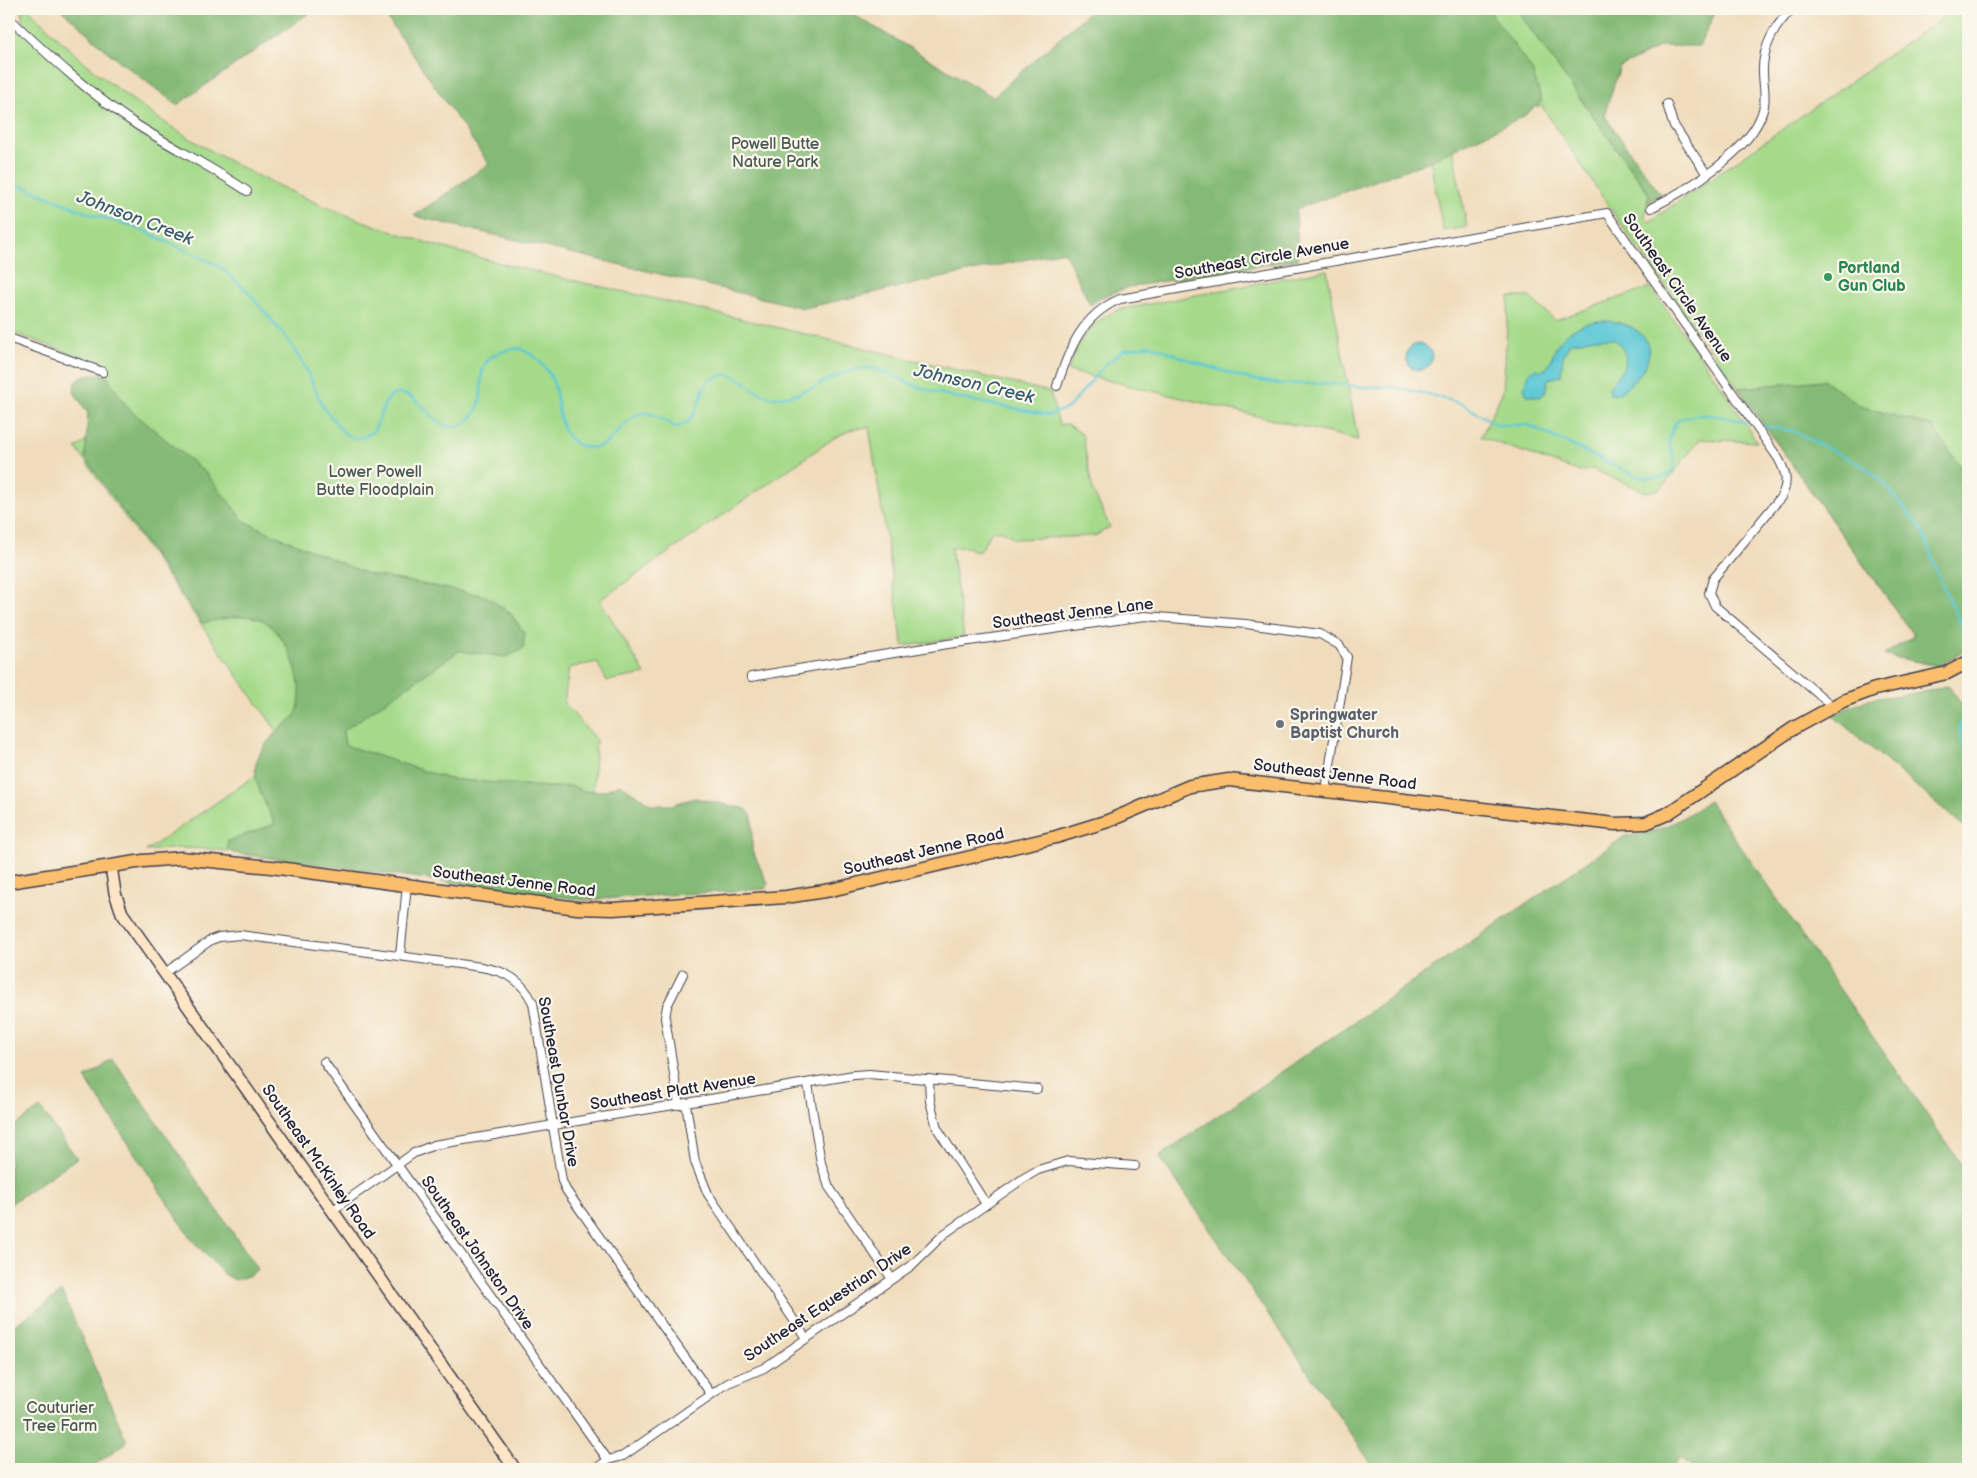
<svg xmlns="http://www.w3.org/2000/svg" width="1977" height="1478" font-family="'Balsamiq Sans',sans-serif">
<rect width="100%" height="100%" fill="#fbf7ec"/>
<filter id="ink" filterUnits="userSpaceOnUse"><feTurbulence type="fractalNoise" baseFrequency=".02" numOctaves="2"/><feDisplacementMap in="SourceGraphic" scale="10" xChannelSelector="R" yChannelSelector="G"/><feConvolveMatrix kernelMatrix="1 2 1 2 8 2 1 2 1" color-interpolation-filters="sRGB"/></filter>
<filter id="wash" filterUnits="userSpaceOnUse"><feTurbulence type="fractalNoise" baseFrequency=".0096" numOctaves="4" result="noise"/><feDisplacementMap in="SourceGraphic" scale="20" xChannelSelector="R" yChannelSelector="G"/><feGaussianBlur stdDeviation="1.12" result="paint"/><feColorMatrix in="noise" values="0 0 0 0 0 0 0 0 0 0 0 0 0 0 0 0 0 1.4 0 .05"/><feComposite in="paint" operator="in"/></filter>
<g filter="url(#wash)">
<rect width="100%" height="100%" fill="#f0dcbb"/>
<g fill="#a5da8a" stroke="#647e62">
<path d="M23,9h6c117,125 277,202 441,246 65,18 130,31 195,46 128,30 257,61 385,91l9,33 8,-1 15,10 11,57 17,36 -15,9 -81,3c-17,-15 -25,-8 -32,10l-5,3 -10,-5 -16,1 13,89 -61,9 -34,-219 -16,2 -19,9 -234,162 45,74 -38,7 -10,-19 -28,6 -5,35 32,37 -10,157 -375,-48 -31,-1 -34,3 145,-100 -215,-303 26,-18 -28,-40 29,-17 -10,-11 -84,-31v-297l12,-10z"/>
<path d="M1344,9h172l133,185 -4,23 4,5 306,-213h13v489l-44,31 44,120 -29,17 -55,-11 30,-19 -298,-419 -75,-112 -4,2 -51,-73 -52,11 33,182 -24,4 -23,-126z"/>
<path d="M1327,270l31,170 -290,-69c9,-29 22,-49 50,-61z"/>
<path d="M1650,287l70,97 37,58 -57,-3 -39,50 -15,3 -54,-23 -12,3 -99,-35 22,-46 6,-94h20l26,23z"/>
</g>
<g fill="#84ba76" stroke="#536e58">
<path d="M61,9h254l-138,96 -68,-52z"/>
<path d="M381,9h463l149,88 100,-88h395l44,61 10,31 -18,15 -99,47 -129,46 2,50 -169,28 -27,10 -12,8 -26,-54 -260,57 -390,-92 75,-52z"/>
<path d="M1516,9h201l-18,37h-37l-42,21 -16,48 56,79 -13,9 2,-9z"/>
<path d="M94,374l12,1 22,33 79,66 36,46 20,10 105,44 118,22 25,18 14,20 -2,15 -17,8 -47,-6 -116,80 2,14 104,34 102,8 21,-1 11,5h21l16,-7 32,21h19l24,-7 51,11 6,7v34l16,34 -2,5 -182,11 -351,-47 -6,-5 1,-7 47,-17c-8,-19 -23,-40 -19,-61 3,-11 15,-26 23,-34 5,-4 11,-8 15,-12 17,-24 -6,-85 -32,-97 -16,-8 -42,0 -60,3l-117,-166 3,-44 -14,-21 1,-9 8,-6z"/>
<path d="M1824,380l36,26 72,20 36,52v20l-8,6 8,12v133l-29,17 -55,-11 30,-19 -176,-248z"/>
<path d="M1948,685l20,29v116l-136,-115 37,-16 60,-8z"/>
<path d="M1709,801l259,373v295h-273l-15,-12 -7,12h-298l-216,-313 466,-320c34,-2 57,-17 84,-35z"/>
<path d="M113,1059l145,210 -10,7 -13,4 -11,-6 -32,-34 -107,-162z"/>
<path d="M40,1108l37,50 -67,46 -1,-74z"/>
<path d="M62,1292l65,150 -38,27h-80v-140z"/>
</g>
<g fill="#5cc8d5" stroke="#3f7588">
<path d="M1597,321c48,-2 72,32 30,66 -5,4 -10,9 -17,7l-1,-7c13,-17 27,-28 5,-48l-19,-1 -25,5 -7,13 -2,20 -13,3 -3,14 -6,4 -12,-2 -3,-7 6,-17 6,-2 5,2 6,-3c4,-6 5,-12 8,-18 7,-17 25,-26 42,-29z"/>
<circle cx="1419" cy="357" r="13"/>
</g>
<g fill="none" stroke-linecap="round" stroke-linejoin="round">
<g stroke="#5cc8d5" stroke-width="2.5">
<path d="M9,181l84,34 38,10 87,40 29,26 41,49 18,29 17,38 21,26 12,6c6,-2 12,-3 17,-8 10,-12 8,-42 32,-37 20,6 37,50 64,26 29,-28 -12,-64 50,-72 14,6 26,16 33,31 10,22 1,56 30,67 30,11 38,-30 62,-33 11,-1 22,9 31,14 22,-2 23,-28 32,-45 34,-22 37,13 68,15 33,1 61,-29 94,-29 13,0 36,15 50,19 41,14 87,19 130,28l19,-7 38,-44 18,-14 27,-5 46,18 52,16 31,5 54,-1 26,4h32l36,7 34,10 36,21h30l109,51c11,3 37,5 37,-12 1,-8 -5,-16 -5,-24 1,-6 4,-13 8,-19 24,-12 49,-3 75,2"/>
<path d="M1757,425l36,6 72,36 19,16 38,47 17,48 29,59"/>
<path d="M1968,701c-7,22 -14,30 0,51"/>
</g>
</g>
</g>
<g filter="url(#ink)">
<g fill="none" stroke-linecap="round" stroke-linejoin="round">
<defs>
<g id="street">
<path d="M9,18c40,38 81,76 128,107 36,23 75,42 110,66"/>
<path d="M1667,104l6,20 33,49"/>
<path d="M1651,208c36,-18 101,-57 112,-98 4,-13 0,-25 0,-38 -1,-24 12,-48 30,-63"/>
<path d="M9,338l94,34"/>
<path d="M1057,386c12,-37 25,-71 63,-87l487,-86 171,245c8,14 11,24 3,39l-68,82 -4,14 6,13 117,100"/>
<path d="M751,677l197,-33 197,-28 101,8 74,10 19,11 8,12 -21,133"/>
<path d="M400,956l7,-71"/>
<path d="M165,973l46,-33 8,-3 21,-2 241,32c25,4 41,13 52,36l29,178 4,9 145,204"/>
<path d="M324,1062l284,398"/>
<path d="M929,1079l1,22 7,27 49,76"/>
<path d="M808,1084l13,79 8,24 63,92"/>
<path d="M686,1104l9,58 13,32 98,144"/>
<path d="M679,1105l-14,-87 2,-12 16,-32"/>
<path d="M333,1210l81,-57 20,-8 420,-70 15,-1 168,15"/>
<path d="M595,1469l13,-9 15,-4 105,-73 36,-15 147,-102 33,-32 80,-56 14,-8 30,-9 67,5"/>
</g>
<path id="secondary" d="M111,866l4,27 7,20 393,556"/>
<path id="primary" d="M9,882l134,-21 38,-3 90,9 306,41 36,1 173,-12 45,-7 225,-53 52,-16 82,-35 39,-6 386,44 31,-1 21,-9 127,-86 49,-27 32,-12 72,-16 21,-11"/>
</defs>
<use href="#street" stroke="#413e4e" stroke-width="10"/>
<use href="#secondary" stroke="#413e4e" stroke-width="14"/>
<use href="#primary" stroke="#413e4e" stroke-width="15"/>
<use href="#street" stroke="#fff" stroke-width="8"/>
<use href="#secondary" stroke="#fde5c5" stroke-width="11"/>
<use href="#primary" stroke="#fabe6d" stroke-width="12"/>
</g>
</g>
<circle fill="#2e9e5b" stroke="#fbf7ec" stroke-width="2" cx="1828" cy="277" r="5"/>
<circle fill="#6b7280" stroke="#fbf7ec" stroke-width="2" cx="1280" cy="724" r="5"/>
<g text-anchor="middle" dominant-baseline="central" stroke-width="4.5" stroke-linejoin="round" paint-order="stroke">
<g font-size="16" fill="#495953" stroke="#fbf7ec">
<text x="775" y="144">Powell Butte<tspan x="775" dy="18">Nature Park</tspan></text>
<text x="375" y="472">Lower Powell<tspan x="375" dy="18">Butte Floodplain</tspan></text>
<text x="60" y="1408">Couturier<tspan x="60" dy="18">Tree Farm</tspan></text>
</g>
<g font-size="16" fill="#22223b" stroke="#fbf7ec">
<text transform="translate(1262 259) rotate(-10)">Southeast Circle Avenue</text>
<text transform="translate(1677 288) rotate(55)">Southeast Circle Avenue</text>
<text transform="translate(1073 614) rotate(-7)">Southeast Jenne Lane</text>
<text transform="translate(1335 775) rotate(7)">Southeast Jenne Road</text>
<text transform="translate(924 852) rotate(-13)">Southeast Jenne Road</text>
<text transform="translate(514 882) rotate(7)">Southeast Jenne Road</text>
<text transform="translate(558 1082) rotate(80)">Southeast Dunbar Drive</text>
<text transform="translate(673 1092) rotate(-9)">Southeast Platt Avenue</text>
<text transform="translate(318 1162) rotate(55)">Southeast McKinley Road</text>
<text transform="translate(477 1253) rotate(55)">Southeast Johnston Drive</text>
<text transform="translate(828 1303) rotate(-34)">Southeast Equestrian Drive</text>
</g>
<g font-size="16" font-weight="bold" fill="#27864d" stroke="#fbf7ec" text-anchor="start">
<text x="1838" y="268">Portland<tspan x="1838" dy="18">Gun Club</tspan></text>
</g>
<g font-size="16" font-weight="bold" fill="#5b616d" stroke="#fbf7ec" text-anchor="start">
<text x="1290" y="715">Springwater<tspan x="1290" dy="18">Baptist Church</tspan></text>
</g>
<g font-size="18" font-style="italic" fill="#365c71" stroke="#fbf7ec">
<text transform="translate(135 218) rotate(21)">Johnson Creek</text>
<text transform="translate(974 384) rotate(13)">Johnson Creek</text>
</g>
</g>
<rect width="1977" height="1478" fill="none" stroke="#fbf7ec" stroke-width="30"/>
</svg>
